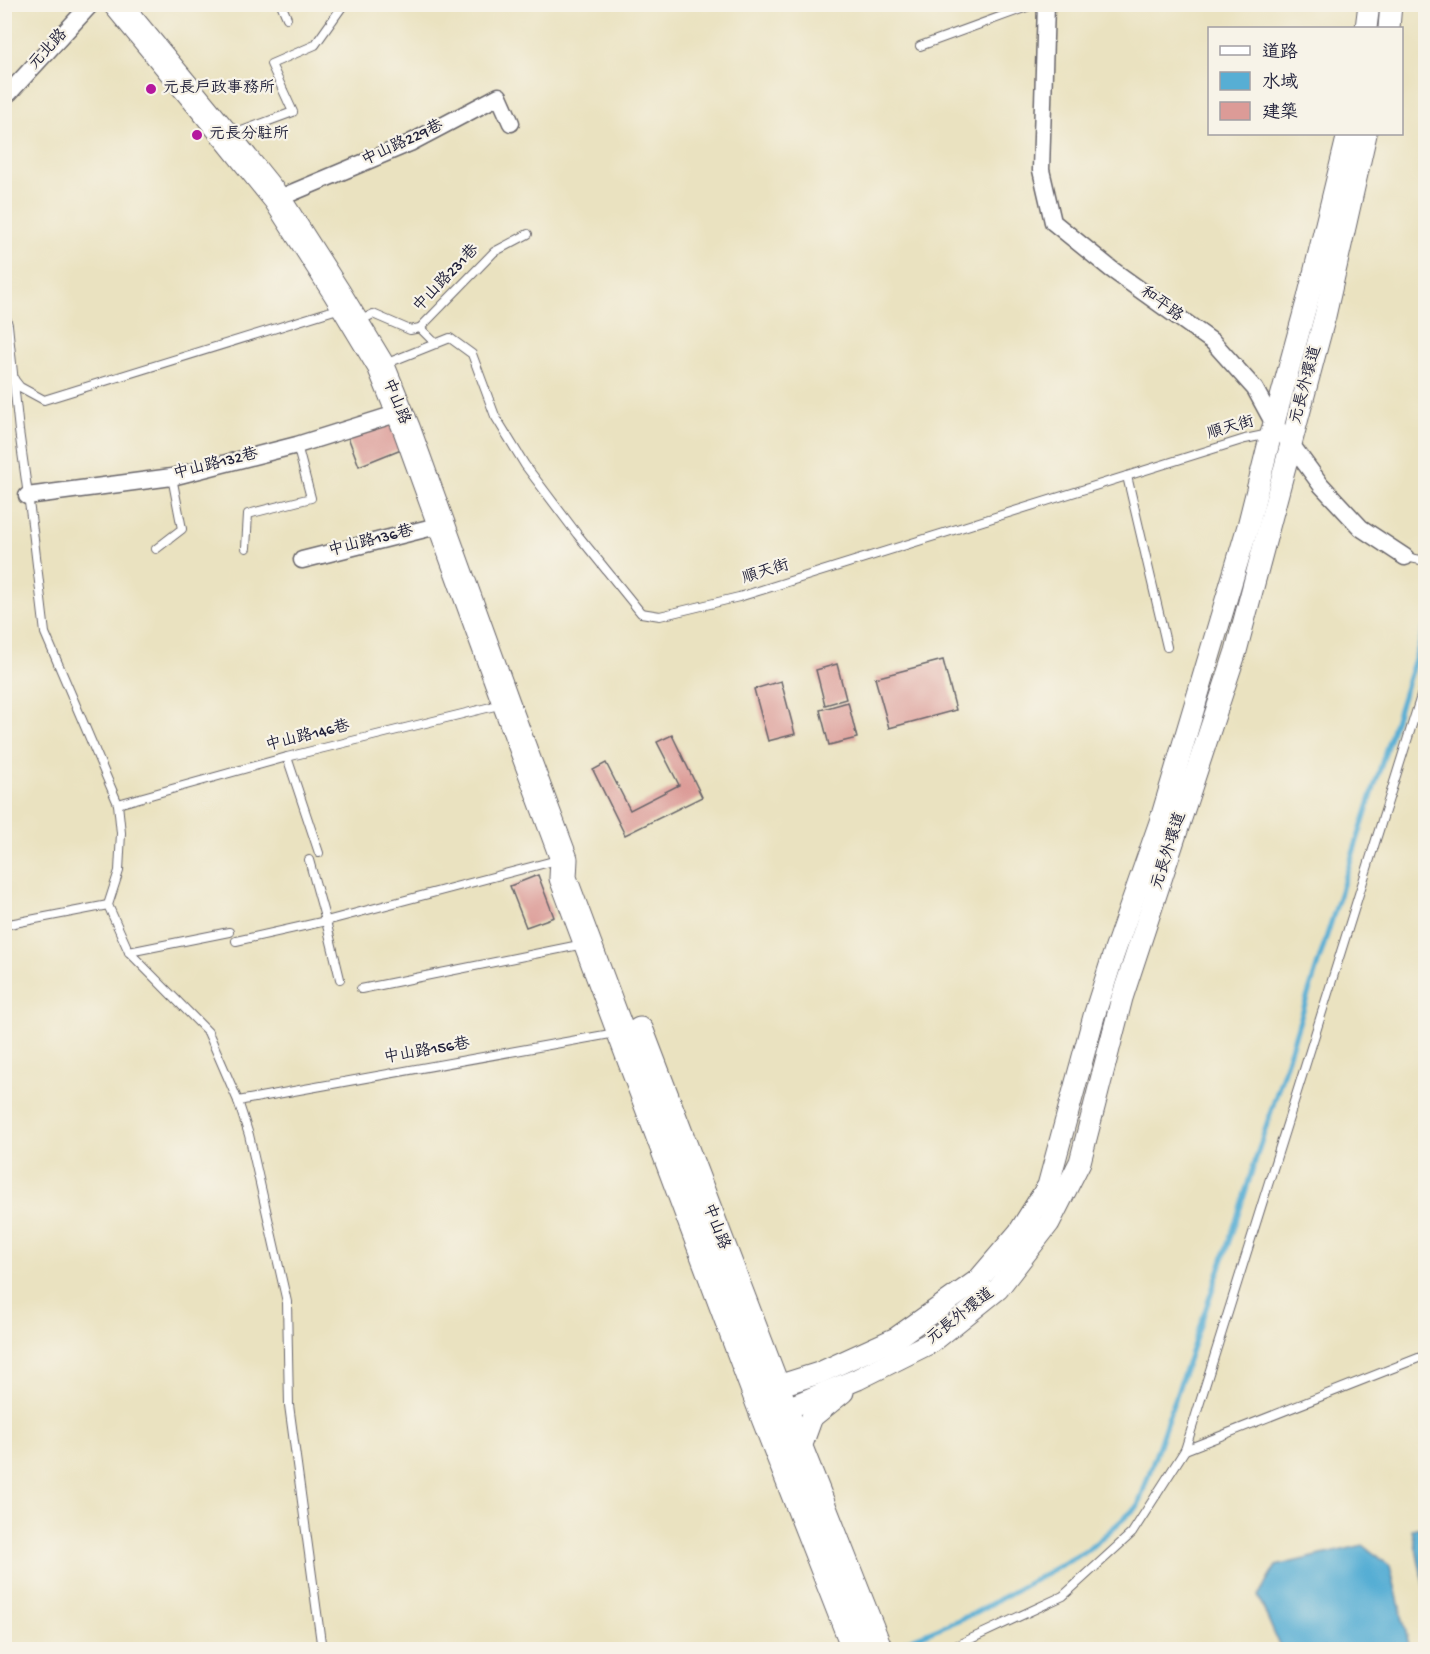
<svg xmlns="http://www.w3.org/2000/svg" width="1430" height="1654" font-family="'Gochi Hand','LXGW WenKai TC',sans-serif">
<rect width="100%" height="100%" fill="#f7f3e8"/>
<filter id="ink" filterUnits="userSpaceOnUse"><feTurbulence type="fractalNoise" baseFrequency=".0167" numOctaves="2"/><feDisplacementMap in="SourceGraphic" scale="12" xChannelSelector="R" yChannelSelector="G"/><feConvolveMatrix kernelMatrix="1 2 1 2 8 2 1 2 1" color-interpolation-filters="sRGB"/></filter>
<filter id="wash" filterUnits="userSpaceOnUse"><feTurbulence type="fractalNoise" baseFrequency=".008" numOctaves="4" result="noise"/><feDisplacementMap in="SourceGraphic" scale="24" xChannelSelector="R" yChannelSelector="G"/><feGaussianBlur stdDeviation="1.35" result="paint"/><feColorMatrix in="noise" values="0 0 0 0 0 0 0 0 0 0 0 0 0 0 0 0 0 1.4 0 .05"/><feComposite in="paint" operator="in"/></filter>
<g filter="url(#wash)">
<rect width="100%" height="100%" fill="#eae2c0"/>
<g fill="#57aed4" stroke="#3c6888" stroke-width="1.5">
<path d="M1425,1526h1l-1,65 -13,-62z"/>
<path d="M1363,1545l27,21 20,83h-129l-23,-53 18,-30z"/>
</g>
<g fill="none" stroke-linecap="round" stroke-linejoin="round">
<path stroke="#57aed4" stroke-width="5" d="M887,1649l86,-35 115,-64 50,-44 99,-288 189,-594"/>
</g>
<g id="blocks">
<g fill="#dc9b97">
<path d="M391,421l10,28 -42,17 -11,-29z"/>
<path d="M943,660l13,50 -67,18 -14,-50z"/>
<path d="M837,664l9,35 -21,6 -9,-35z"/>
<path d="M781,681l14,53 -27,7 -14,-52z"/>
<path d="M848,702l9,36 -28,7 -9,-35z"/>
<path d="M672,735l30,62 -77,38 -32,-65 13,-7 24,47 49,-25 -22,-43z"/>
<path d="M538,875l16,42 -28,10 -16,-41z"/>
</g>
</g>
</g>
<g filter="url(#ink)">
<use href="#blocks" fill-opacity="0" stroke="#68656a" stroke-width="1.5"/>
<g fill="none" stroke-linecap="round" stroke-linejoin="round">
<defs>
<g id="service">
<path d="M281,4l6,14"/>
<path d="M920,46l115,-42"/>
<path d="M231,135l62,-23 -22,-48 44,-19 29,-41"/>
<path d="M4,142l5,-49"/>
<path d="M4,310l4,15 11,106 14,100 12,102 73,171 3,29 -2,38 -11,34 21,47 79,80 30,69 11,34 38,167 2,103 33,245"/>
<path d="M358,322l15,-8 37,16 10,-2 16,16"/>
<path d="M420,328l74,-76 34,-18"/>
<path d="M385,364l65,-26 22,16 23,62 30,49 52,69 64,79 19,3 79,-19 506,-158 24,-5"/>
<path d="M13,378l7,9 24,13 297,-92"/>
<path d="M1127,476l40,171"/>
<path d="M246,548l2,-34 63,-16 -14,-53"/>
<path d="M156,549l26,-20 -10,-52"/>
<path d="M1405,557l21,4"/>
<path d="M287,757l32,96"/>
<path d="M118,804l169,-47 216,-53"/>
<path d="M309,860l17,61 14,58"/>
<path d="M4,925l104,-20"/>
<path d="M236,941l90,-20 235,-62"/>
<path d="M129,952l100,-20"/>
<path d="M361,989l223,-45"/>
<path d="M238,1101l378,-68"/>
<path d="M1185,1450l241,-95"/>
<path d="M947,1650l116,-54 69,-63 53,-83 241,-770"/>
</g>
<g id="minor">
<path d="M1046,4l-5,166 12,52 58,47 102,73 42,47 19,35 17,20 30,41 40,43 44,29"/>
<path d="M4,94l5,-1 82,-89"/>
<path d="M277,199l133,-56 89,-47 12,27"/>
<path d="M27,496l145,-19 125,-32 102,-32"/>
<path d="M302,560l139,-35"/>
</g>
<g id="tertiary">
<path d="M1366,28l3,-24"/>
<path d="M1389,28l2,-24"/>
<path d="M762,1391l57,-18 77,-35 82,-58 41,-48 29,-46 46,-170 19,-60 47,-134 88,-296 23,-92 37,-136 40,-164"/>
<path d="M771,1415l87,-36 74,-37 66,-53 51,-66 31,-61 42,-164 114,-347 89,-335 41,-182"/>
<path d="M800,1450l12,-33 31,-25"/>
</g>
<g id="primary">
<path d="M117,4l110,133 50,62 60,94 44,73 26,64 99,273 58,156 -1,19 202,540 91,232"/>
<path d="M640,1031l160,419 79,200"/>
</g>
</defs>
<use href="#service" stroke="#68656a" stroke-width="10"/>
<use href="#minor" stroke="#68656a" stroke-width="19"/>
<use href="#tertiary" stroke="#68656a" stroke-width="23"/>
<use href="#primary" stroke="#68656a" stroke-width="29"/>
<use href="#service" stroke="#fff" stroke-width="8"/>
<use href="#minor" stroke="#fff" stroke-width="16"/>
<use href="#tertiary" stroke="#fff" stroke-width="21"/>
<use href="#primary" stroke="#fff" stroke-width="27"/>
</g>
</g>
<g fill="#b5179e" stroke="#f7f3e8" stroke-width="2">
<circle cx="151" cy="89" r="6"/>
<circle cx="197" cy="135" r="6"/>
</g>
<g text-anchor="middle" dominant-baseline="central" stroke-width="4.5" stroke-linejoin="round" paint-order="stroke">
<g font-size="16" fill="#22223b" stroke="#f7f3e8">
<text transform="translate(49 50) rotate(-47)">元北路</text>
<text transform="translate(403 144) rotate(-25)">中山路229巷</text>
<text transform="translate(447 279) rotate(-46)">中山路231巷</text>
<text transform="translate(1161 305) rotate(36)">和平路</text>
<text transform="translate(1307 385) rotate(-75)">元長外環道</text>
<text transform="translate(395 402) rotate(68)">中山路</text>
<text transform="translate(1231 429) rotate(-16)">順天街</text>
<text transform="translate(216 465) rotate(-14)">中山路132巷</text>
<text transform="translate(371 542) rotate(-14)">中山路136巷</text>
<text transform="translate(766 573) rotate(-17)">順天街</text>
<text transform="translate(308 737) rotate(-14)">中山路146巷</text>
<text transform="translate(1170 851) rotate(-72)">元長外環道</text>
<text transform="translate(427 1052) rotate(-10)">中山路156巷</text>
<text transform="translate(715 1227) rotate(69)">中山路</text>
<text transform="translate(961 1317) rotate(-38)">元長外環道</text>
</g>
<g font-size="16" fill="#22223b" stroke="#f7f3e8" text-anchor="start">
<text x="163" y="89">元長戶政事務所</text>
<text x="209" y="135">元長分駐所</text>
</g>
</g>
<rect width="1430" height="1654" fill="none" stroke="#f7f3e8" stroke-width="24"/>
<rect x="1208" y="27" width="195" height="108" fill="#f7f3e8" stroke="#a29fa3" stroke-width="1.5"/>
<rect x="1220" y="46" width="30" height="9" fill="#ffffff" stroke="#a29fa3" stroke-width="1.5"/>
<text x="1262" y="57" font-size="18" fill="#22223b">道路</text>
<rect x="1220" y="72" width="30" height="18" fill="#57aed4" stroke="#a29fa3" stroke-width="1.5"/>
<text x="1262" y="87" font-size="18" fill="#22223b">水域</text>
<rect x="1220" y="102" width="30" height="18" fill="#dc9b97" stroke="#a29fa3" stroke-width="1.5"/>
<text x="1262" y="117" font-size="18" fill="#22223b">建築</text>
</svg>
